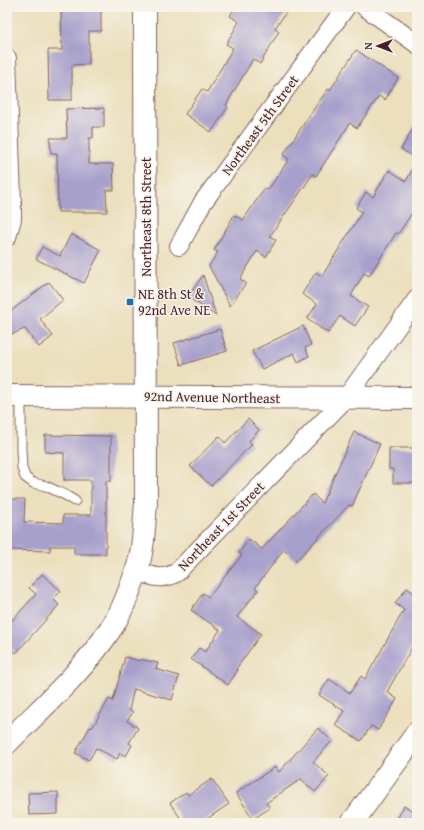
<svg xmlns="http://www.w3.org/2000/svg" width="424" height="830" font-family="'Gentium Book Plus',serif">
<rect width="100%" height="100%" fill="#f7f3e8"/>
<filter id="ink" filterUnits="userSpaceOnUse"><feTurbulence type="fractalNoise" baseFrequency=".025" numOctaves="2"/><feDisplacementMap in="SourceGraphic" scale="8" xChannelSelector="R" yChannelSelector="G"/><feConvolveMatrix kernelMatrix="1 2 1 2 8 2 1 2 1" color-interpolation-filters="sRGB"/></filter>
<filter id="wash" filterUnits="userSpaceOnUse"><feTurbulence type="fractalNoise" baseFrequency=".012" numOctaves="4" result="noise"/><feDisplacementMap in="SourceGraphic" scale="16" xChannelSelector="R" yChannelSelector="G"/><feGaussianBlur stdDeviation="0.9" result="paint"/><feColorMatrix in="noise" values="0 0 0 0 0 0 0 0 0 0 0 0 0 0 0 0 0 1.4 0 .05"/><feComposite in="paint" operator="in"/></filter>
<g filter="url(#wash)">
<rect width="100%" height="100%" fill="#ebdfbc"/>
<g id="blocks">
<g fill="#a7a0cc">
<path d="M61,7h40v24h-12v33l-17,1v35h-23l-1,-50h14z"/>
<path d="M235,7h55l-15,21 4,3 -19,33 -7,-5 -27,46 2,2 -17,25 -26,-18 17,-25 5,3 26,-44 -7,-4 13,-22 -9,-6z"/>
<path d="M356,50l42,28 -13,22 -6,-4 -22,32 -7,-5 -34,53 -3,-2 -43,62 6,4 -10,17 -9,-6 -17,28 6,4 -16,23 -21,-40 9,-14 -4,-2 20,-35 9,5 22,-32 3,2 21,-31 -6,-4 28,-42 17,-24 2,1z"/>
<path d="M104,108v19h-11v11h-4v26h24l1,26h-8l1,22h-49l-1,-59h-6l-1,-15h17l-1,-29z"/>
<path d="M417,122v37l-16,-10z"/>
<path d="M417,161v55l-5,-3 -14,21 -2,-1 -27,43 -5,-3 -13,23 17,11 -13,19 -15,-10 -12,17 -21,-14 10,-15 -15,-10 14,-22 6,4 40,-64 -6,-4 10,-16 7,5 16,-27 17,11z"/>
<path d="M71,234l30,16 -17,33 -48,-24 6,-12 18,9z"/>
<path d="M203,275l13,41 -28,-19z"/>
<path d="M49,282l14,18 -23,19 13,17 -14,11 -14,-18 -18,7v-22z"/>
<path d="M303,326l8,19 -6,3 4,8 -11,6 -4,-9 -32,16 -10,-18z"/>
<path d="M220,329l7,22 -46,14 -7,-22z"/>
<path d="M248,419l11,11 -10,11 3,3 -41,42 -21,-20 29,-30 6,7z"/>
<path d="M354,432l26,12 -28,62 -3,-1 -53,56 -12,-12 -29,39 3,2 -21,27 24,17 -25,35 2,1 -10,15 -37,-26 8,-11 6,4 15,-22 -29,-20 12,-17 6,4 33,-42 -3,-2 10,-14 13,10 51,-55 9,9z"/>
<path d="M45,435l66,1v45h-5v73h-32v-8h-24v5l-43,-1v-51h18l-1,23 39,1v-8h28v-35h-27v-27l-19,-1z"/>
<path d="M389,448h28v35h-24v-14h-4z"/>
<path d="M42,574l19,17 -8,8 6,6 -43,48 -9,-8v-19l29,-32 -7,-6z"/>
<path d="M417,587v51l-30,54 10,7 -19,31 -7,-4 -10,15 -26,-16 9,-14 -25,-16 10,-16 21,14 11,-17 4,3 39,-69 -9,-7 12,-15 7,5z"/>
<path d="M125,657l15,4v-2l18,4 -2,6 23,7 -7,24 -38,-11 -5,21 4,2 -6,9 11,7 -9,15 3,2 -6,11 -6,-3 -3,6 -21,-11 -7,12 -14,-7 15,-26 2,1 17,-29 4,2z"/>
<path d="M318,728l14,13 -19,21 16,14 -14,16 -14,-13 -35,24 4,5 -17,11 -17,-26 39,-26 4,5z"/>
<path d="M212,779l17,25 -28,19h-17l-14,-20 16,-11 2,3z"/>
<path d="M58,792v22l-29,1 -1,-22z"/>
<path d="M404,806l13,7v10h-22z"/>
</g>
</g>
</g>
<g filter="url(#ink)">
<use href="#blocks" fill-opacity="0" stroke="#82625e" stroke-width="1"/>
<g fill="none" stroke-linecap="round" stroke-linejoin="round">
<defs>
<path id="service" d="M21,396v53l1,19 3,9 8,6 13,3 19,9 10,6"/>
<g id="minor">
<path d="M365,7l52,37"/>
<path d="M7,58l5,143v18l-5,18"/>
<path d="M179,246l24,-44 143,-195"/>
<path d="M137,571c15,5 23,10 39,2l170,-175 71,-99"/>
</g>
<g id="secondary">
<path d="M7,396l410,2"/>
<path d="M7,743c35,-36 75,-71 103,-113 11,-16 20,-40 26,-58 8,-22 8,-47 10,-70l-1,-495"/>
<path d="M352,823l65,-90"/>
</g>
</defs>
<use href="#service" stroke="#82625e" stroke-width="11"/>
<use href="#minor" stroke="#82625e" stroke-width="20"/>
<use href="#secondary" stroke="#82625e" stroke-width="24"/>
<use href="#service" stroke="#fff" stroke-width="9"/>
<use href="#minor" stroke="#fff" stroke-width="18"/>
<use href="#secondary" stroke="#fff" stroke-width="22"/>
</g>
</g>
<rect fill="#1f6fb2" stroke="#f7f3e8" stroke-width="1.5" x="126" y="298" width="8" height="8" rx="2"/>
<g text-anchor="middle" dominant-baseline="central" stroke-width="3" stroke-linejoin="round" paint-order="stroke">
<g font-size="14" fill="#4a1f2b" stroke="#f7f3e8">
<text transform="translate(260 125) rotate(-54)">Northeast 5th Street</text>
<text transform="translate(146 217) rotate(-90)">Northeast 8th Street</text>
<text transform="translate(212 397) rotate(1)">92nd Avenue Northeast</text>
<text transform="translate(221 526) rotate(-46)">Northeast 1st Street</text>
</g>
<g font-size="14" fill="#4a1f2b" stroke="#f7f3e8" text-anchor="start">
<text x="138" y="294">NE 8th St &amp;<tspan x="138" dy="16">92nd Ave NE</tspan></text>
</g>
</g>
<rect width="424" height="830" fill="none" stroke="#f7f3e8" stroke-width="24"/>
<g transform="translate(378 46) rotate(270)" stroke="#f7f3e8" stroke-width="3" paint-order="stroke">
<path d="M0-3L7 15L0 10L-7 15Z" fill="#4a1f2b"/>
<text y="-6" font-size="11" font-weight="bold" text-anchor="middle" fill="#4a1f2b">N</text>
</g>
</svg>
